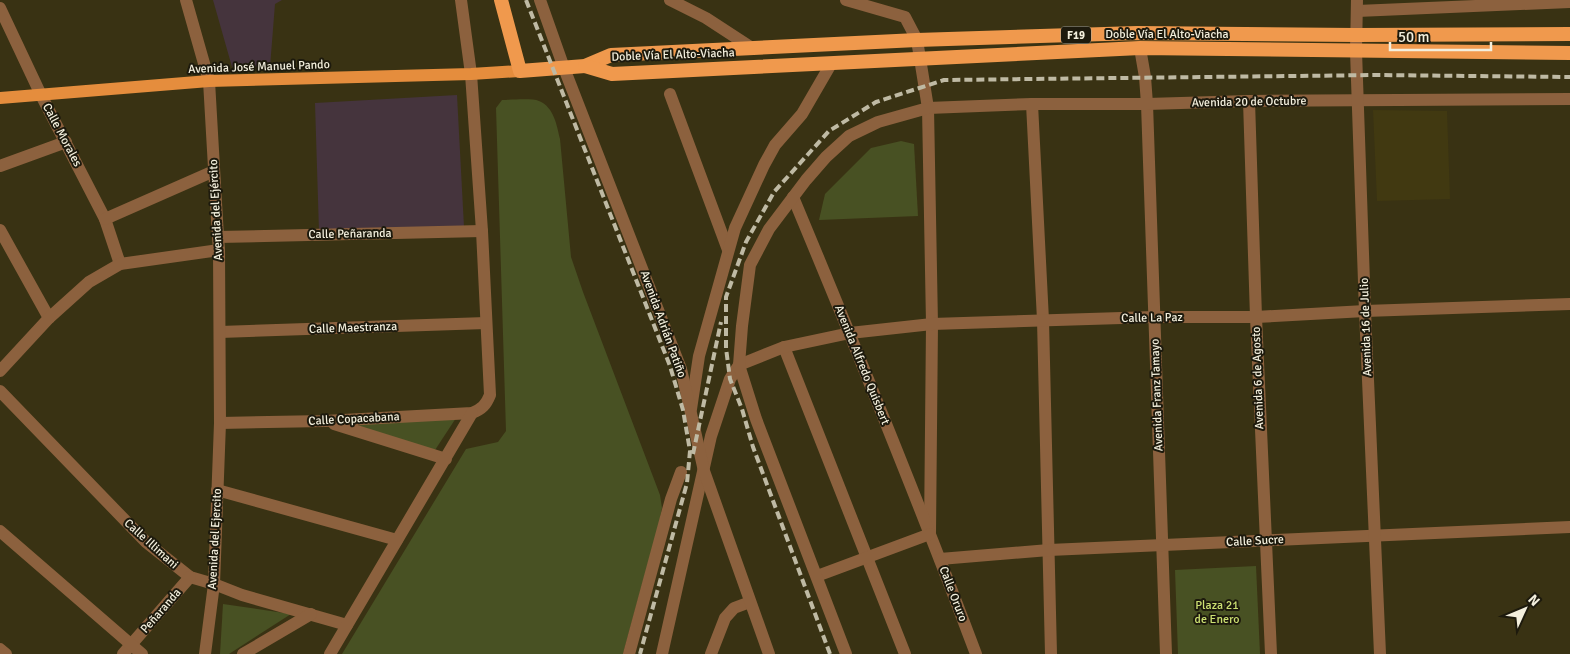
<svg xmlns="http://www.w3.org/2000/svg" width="1570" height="654" font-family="Signika,sans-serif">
<rect width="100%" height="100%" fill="#393213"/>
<path fill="#413911" d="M1373,110l74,1 3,88 -73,2z"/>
<g fill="#45343d">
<path d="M213,0h69l-7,4 -5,63h-38z"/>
<path d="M457,95l7,132 -145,5 -4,-129z"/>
</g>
<g fill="#485123">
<path d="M502,100c9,0 30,-2 37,1 15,6 18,25 21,38l11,118 12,35 77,203 2,13 -3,15 -36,131h-281l124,-205 32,-7 8,-11 -10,-323z"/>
<path d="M901,141l13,3 4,72 -99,4 6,-26 46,-46z"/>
<path d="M456,418l-21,32 -89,-25z"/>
<path d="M1256,566l4,88h-82l-3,-84z"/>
<path d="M223,604l68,10 -62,40h-9z"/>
</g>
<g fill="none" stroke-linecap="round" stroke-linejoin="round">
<g stroke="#8c613e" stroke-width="12">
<path d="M186,0l23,81"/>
<path d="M540,0l24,68"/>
<path d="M670,0l36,18 46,30"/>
<path d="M846,0l59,17 12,23 11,68 4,216 -2,210"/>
<path d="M0,8l41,87 64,124 15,45"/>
<path d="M1357,11l213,-9"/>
<path d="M1140,48l5,29 2,27 19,550"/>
<path d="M670,94l58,156"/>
<path d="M1249,101l7,216 15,337"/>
<path d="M1032,104l11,216 8,334"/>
<path d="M0,166l66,-24"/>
<path d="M793,197c63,151 125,303 183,457"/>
<path d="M105,219l109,-48"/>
<path d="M0,230l49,88"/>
<path d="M220,332l266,-9"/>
<path d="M784,347l121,307"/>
<path d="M0,371l49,-53 40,-36 31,-18 99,-14 -1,-13 264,-6"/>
<path d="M0,391l146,151 44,35 24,7 28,11 105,30"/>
<path d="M691,409l8,-53 36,-128 29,-63 11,-20 27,-31 29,-50"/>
<path d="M220,423l105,-2 147,-8c10,-4 14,-8 18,-18l-8,-164 -11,-157 -10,-74"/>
<path d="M334,424l112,35"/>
<path d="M217,490l180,50"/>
<path d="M940,559l109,-9 521,-23"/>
<path d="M817,576l113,-42"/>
<path d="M0,649l6,5"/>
<path d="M123,654l67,-77"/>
<path d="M243,654l68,-40"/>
<path d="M330,654l142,-241"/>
<path d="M629,654l42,-155 10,-27"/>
<path d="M662,654l49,-218 19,-57 9,-14 45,-18 66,-14 82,-9 222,-7h102l109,-6 205,-7"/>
<path d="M711,654l14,-36 9,-10 16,-6"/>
<path d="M846,654l-90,-235 -17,-54 3,-39 8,-61 19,-36 37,-49 20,-23 23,-21 29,-14 50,-14 104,-4h115l102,-3 321,-2"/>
</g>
<g stroke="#8c613e" stroke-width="12">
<path d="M1357,0l-1,51 9,260 15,343"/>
<path d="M564,68l117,301 23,102 65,183"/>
<path d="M209,81l9,156"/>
<path d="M0,531l142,123"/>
<path d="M205,654l9,-70 6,-161 -1,-173"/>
</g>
<path stroke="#e58d3d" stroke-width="12" d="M0,98l209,-17 262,-7 49,-3"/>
<g stroke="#f0994d" stroke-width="14">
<path d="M501,0l19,71 65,-5 26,-11 306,-15 220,-7 219,2 214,-1"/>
<path d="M585,66l27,8 528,-26 430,5"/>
</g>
<g stroke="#bfbaa4" stroke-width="4" stroke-dasharray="8 4" stroke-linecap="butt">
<path d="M526,0l144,366 13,44 7,41 -3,32 -47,171"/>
<path d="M693,454l28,-132"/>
<path d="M830,654l-77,-207 -11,-38 -12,-30 -4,-31v-51l20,-55 28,-50 55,-61 47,-29 68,-22 435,-5 191,2"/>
</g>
</g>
<g text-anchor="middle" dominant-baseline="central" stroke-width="4" stroke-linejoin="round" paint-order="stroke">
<rect fill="#1d1a0d" stroke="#b3af9f" stroke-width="1" x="1061" y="26.5" width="30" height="17" rx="4"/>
<g font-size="11" font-weight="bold" fill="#f3efdd">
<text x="1076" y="35">F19</text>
</g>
<g font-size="12" fill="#f3efdd" stroke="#1d1a0d">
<text x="1167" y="34">Doble Vía El Alto-Viacha</text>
<text transform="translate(673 55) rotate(-2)">Doble Vía El Alto-Viacha</text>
<text transform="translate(259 67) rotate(-2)">Avenida José Manuel Pando</text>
<text transform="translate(1249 102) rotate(-1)">Avenida 20 de Octubre</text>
<text transform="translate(62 135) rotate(62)">Calle Morales</text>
<text transform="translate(216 210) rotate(-93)">Avenida del Ejército</text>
<text transform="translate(350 234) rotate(-1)">Calle Peñaranda</text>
<text transform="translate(1152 318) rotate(-1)">Calle La Paz</text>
<text transform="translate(663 324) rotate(70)">Avenida Adrián Patiño</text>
<text transform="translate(1366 327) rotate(-92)">Avenida 16 de Julio</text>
<text transform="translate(353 328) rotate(-2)">Calle Maestranza</text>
<text transform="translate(862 365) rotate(68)">Avenida Alfredo Quisbert</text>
<text transform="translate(1258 378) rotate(-92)">Avenida 6 de Agosto</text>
<text transform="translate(1157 395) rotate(-92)">Avenida Franz Tamayo</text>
<text transform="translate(354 419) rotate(-3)">Calle Copacabana</text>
<text transform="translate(215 539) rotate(-87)">Avenida del Ejercito</text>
<text transform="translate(1255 541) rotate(-3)">Calle Sucre</text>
<text transform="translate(151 544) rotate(42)">Calle Illimani</text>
<text transform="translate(953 594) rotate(69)">Calle Oruro</text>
<text transform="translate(161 611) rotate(-49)">Peñaranda</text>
</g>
<g font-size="12" fill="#cce072" stroke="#1d1a0d">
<text x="1217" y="605">Plaza 21<tspan x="1217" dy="14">de Enero</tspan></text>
</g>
</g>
<g transform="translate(1525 609) rotate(46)" stroke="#1d1a0d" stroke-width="4" paint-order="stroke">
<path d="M0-4L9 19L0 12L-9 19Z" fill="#f3efdd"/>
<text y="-8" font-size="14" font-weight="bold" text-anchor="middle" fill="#f3efdd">N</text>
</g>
<path d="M1390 42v8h101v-8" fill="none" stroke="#f3efdd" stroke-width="2.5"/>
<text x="1398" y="42" font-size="15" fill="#f3efdd" stroke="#1d1a0d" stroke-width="4" paint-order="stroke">50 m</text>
</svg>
